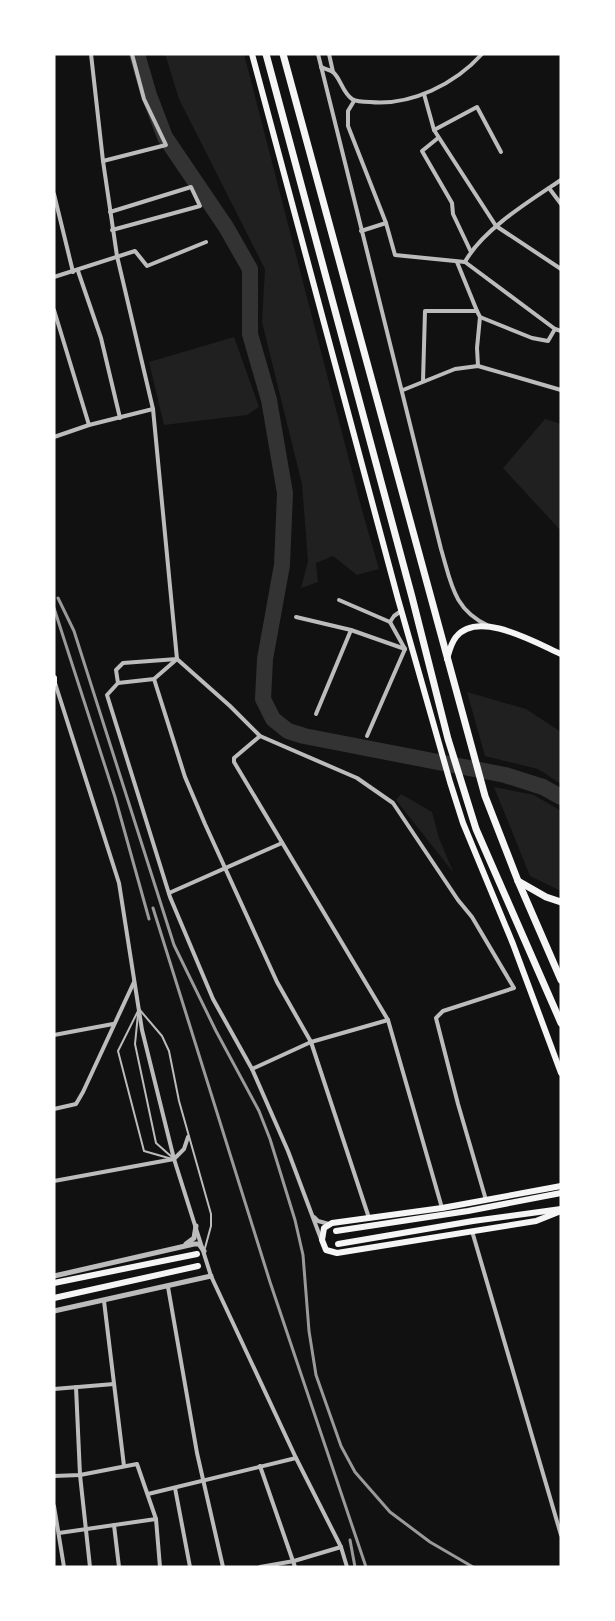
<svg xmlns="http://www.w3.org/2000/svg" width="615" height="1621" font-family="'IBM Plex Sans',sans-serif">
<rect width="100%" height="100%" fill="#111"/>
<g fill="#202020">
<path d="M165,54h79l118,456 17,59 -22,6 -24,-19 -17,7 2,19 -17,6 7,-27 -6,-77 -40,-162 3,-53 -86,-170z"/>
<path d="M234,337l25,70 -12,8 -83,10 -15,-63z"/>
<path d="M545,419l16,5v107l-58,-63z"/>
<path d="M467,692l59,17 35,23v52l-23,-15 -53,-13z"/>
<path d="M494,787l40,8 27,16v80l-31,-15z"/>
<path d="M401,794l31,18 7,26 14,34 -57,-72z"/>
</g>
<g fill="none" stroke-linecap="round" stroke-linejoin="round">
<path stroke="#333" stroke-width="16" d="M137,54l12,41 16,42 61,90 24,42v65l19,66 16,93 -3,72 -17,94 -2,40 10,20 15,12 16,5 201,39 38,12 18,10"/>
<g stroke="#bcbcbc" stroke-width="2">
<path d="M139,1009l23,27 7,15 10,50 32,113v12l-6,22"/>
<path d="M138,1011l-20,40 26,100 28,8"/>
<path d="M138,1014l-3,30 21,99 17,15"/>
</g>
<g stroke="#bcbcbc" stroke-width="4">
<path d="M91,54l12,107 14,95 36,153 24,250 -54,4 -7,7 2,13"/>
<path d="M318,54l123,495c10,33 12,61 48,77"/>
<path d="M329,54l4,18"/>
<path d="M321,67c3,2 10,3 13,6 7,7 9,20 18,26 5,3 13,3 18,3 41,4 85,-18 112,-48"/>
<path d="M424,94l10,36 62,96 65,43"/>
<path d="M354,101l-6,10v15l38,97"/>
<path d="M434,130l43,-23 24,45"/>
<path d="M438,138l-16,13 30,52 1,11 18,38"/>
<path d="M103,161l63,-16 -22,-46 -12,-45"/>
<path d="M549,188l12,16"/>
<path d="M54,194l19,78"/>
<path d="M110,212l81,-25 9,19 -88,24"/>
<path d="M361,231l25,-8 9,32 70,7 90,67 6,2"/>
<path d="M457,262l20,49"/>
<path d="M465,262c17,-32 66,-62 96,-82"/>
<path d="M78,271l23,67 19,80"/>
<path d="M54,277l81,-26 12,15 59,-24"/>
<path d="M54,310l35,115"/>
<path d="M478,366l-1,-18 3,-31"/>
<path d="M423,381l2,-70h52l3,6 52,21 16,3 7,-12"/>
<path d="M403,390l52,-21 23,-3 83,24"/>
<path d="M54,437l35,-12 64,-16"/>
<path d="M339,600l51,22 15,27"/>
<path d="M296,617l55,13 54,19"/>
<path d="M390,622l4,-6 7,-5"/>
<path d="M154,679l31,98 20,47 72,158 34,60 58,176"/>
<path d="M55,683l64,200 23,147 32,129 37,117 85,182 45,89 6,20"/>
<path d="M118,683l36,-4 23,-20 53,47 30,30 97,42 36,25 65,97 14,17 42,71 -71,23 -7,7 22,86 28,96"/>
<path d="M118,683l-11,12 63,202 43,102 39,70 36,82 33,88"/>
<path d="M316,714l35,-84"/>
<path d="M260,736l-26,22v4l154,258 54,188"/>
<path d="M367,736l38,-87"/>
<path d="M169,893l113,-50"/>
<path d="M54,1035l59,-11"/>
<path d="M252,1069l59,-27 77,-22"/>
<path d="M54,1109l22,-5 7,-12 51,-110"/>
<path d="M54,1181l120,-22 10,-10 4,-12"/>
<path d="M314,1217l4,4 11,3"/>
<path d="M472,1231l89,304"/>
<path d="M168,1287l29,166 26,114"/>
<path d="M104,1301l20,165"/>
<path d="M76,1387l4,88 10,92"/>
<path d="M54,1389l60,-5"/>
<path d="M260,1466l35,101"/>
<path d="M54,1476l26,-1 57,-11 19,55 4,48"/>
<path d="M175,1488l15,79"/>
<path d="M148,1494l148,-36"/>
<path d="M54,1506l10,61"/>
<path d="M114,1525l5,42"/>
<path d="M59,1533l97,-14"/>
<path d="M260,1567l34,-6 47,-14"/>
</g>
<g stroke="#bcbcbc" stroke-width="5">
<path d="M186,1244l8,-6 2,-12"/>
<path d="M54,1276l140,-32h5l5,7"/>
<path d="M54,1311l157,-35"/>
</g>
<g stroke="#f5f5f5" stroke-width="6">
<path d="M252,54l146,545 52,183 13,41 50,121 48,129"/>
<path d="M447,659c2,-7 4,-16 9,-22 22,-28 80,6 105,17"/>
<path d="M54,678v6"/>
<path d="M561,1186l-119,22 -110,15 -8,5 -2,12 4,10 11,3 199,-32 25,-10"/>
</g>
<g stroke="#f5f5f5" stroke-width="6">
<path d="M336,1231l132,-20 93,-18"/>
<path d="M338,1244l135,-23 88,-12"/>
<path d="M54,1283l143,-29"/>
<path d="M54,1298l144,-32"/>
</g>
<g stroke="#f5f5f5" stroke-width="7">
<path d="M266,54l146,543 36,142 28,90 85,194"/>
<path d="M283,54l202,742 33,85 43,99"/>
<path d="M518,881l28,16 15,5"/>
</g>
<g stroke="#9a9a9a" stroke-width="3">
<path d="M58,598l16,33 100,314 42,86 43,80 11,28 25,81 8,35 6,76 7,44 25,71 14,26 35,40 40,30 43,25"/>
<path d="M54,608l61,189 34,122"/>
<path d="M153,908l117,374 96,285"/>
<path d="M350,1540l5,27"/>
</g>
</g>
<rect width="615" height="1621" fill="none" stroke="#ffffff" stroke-width="111"/>
</svg>
